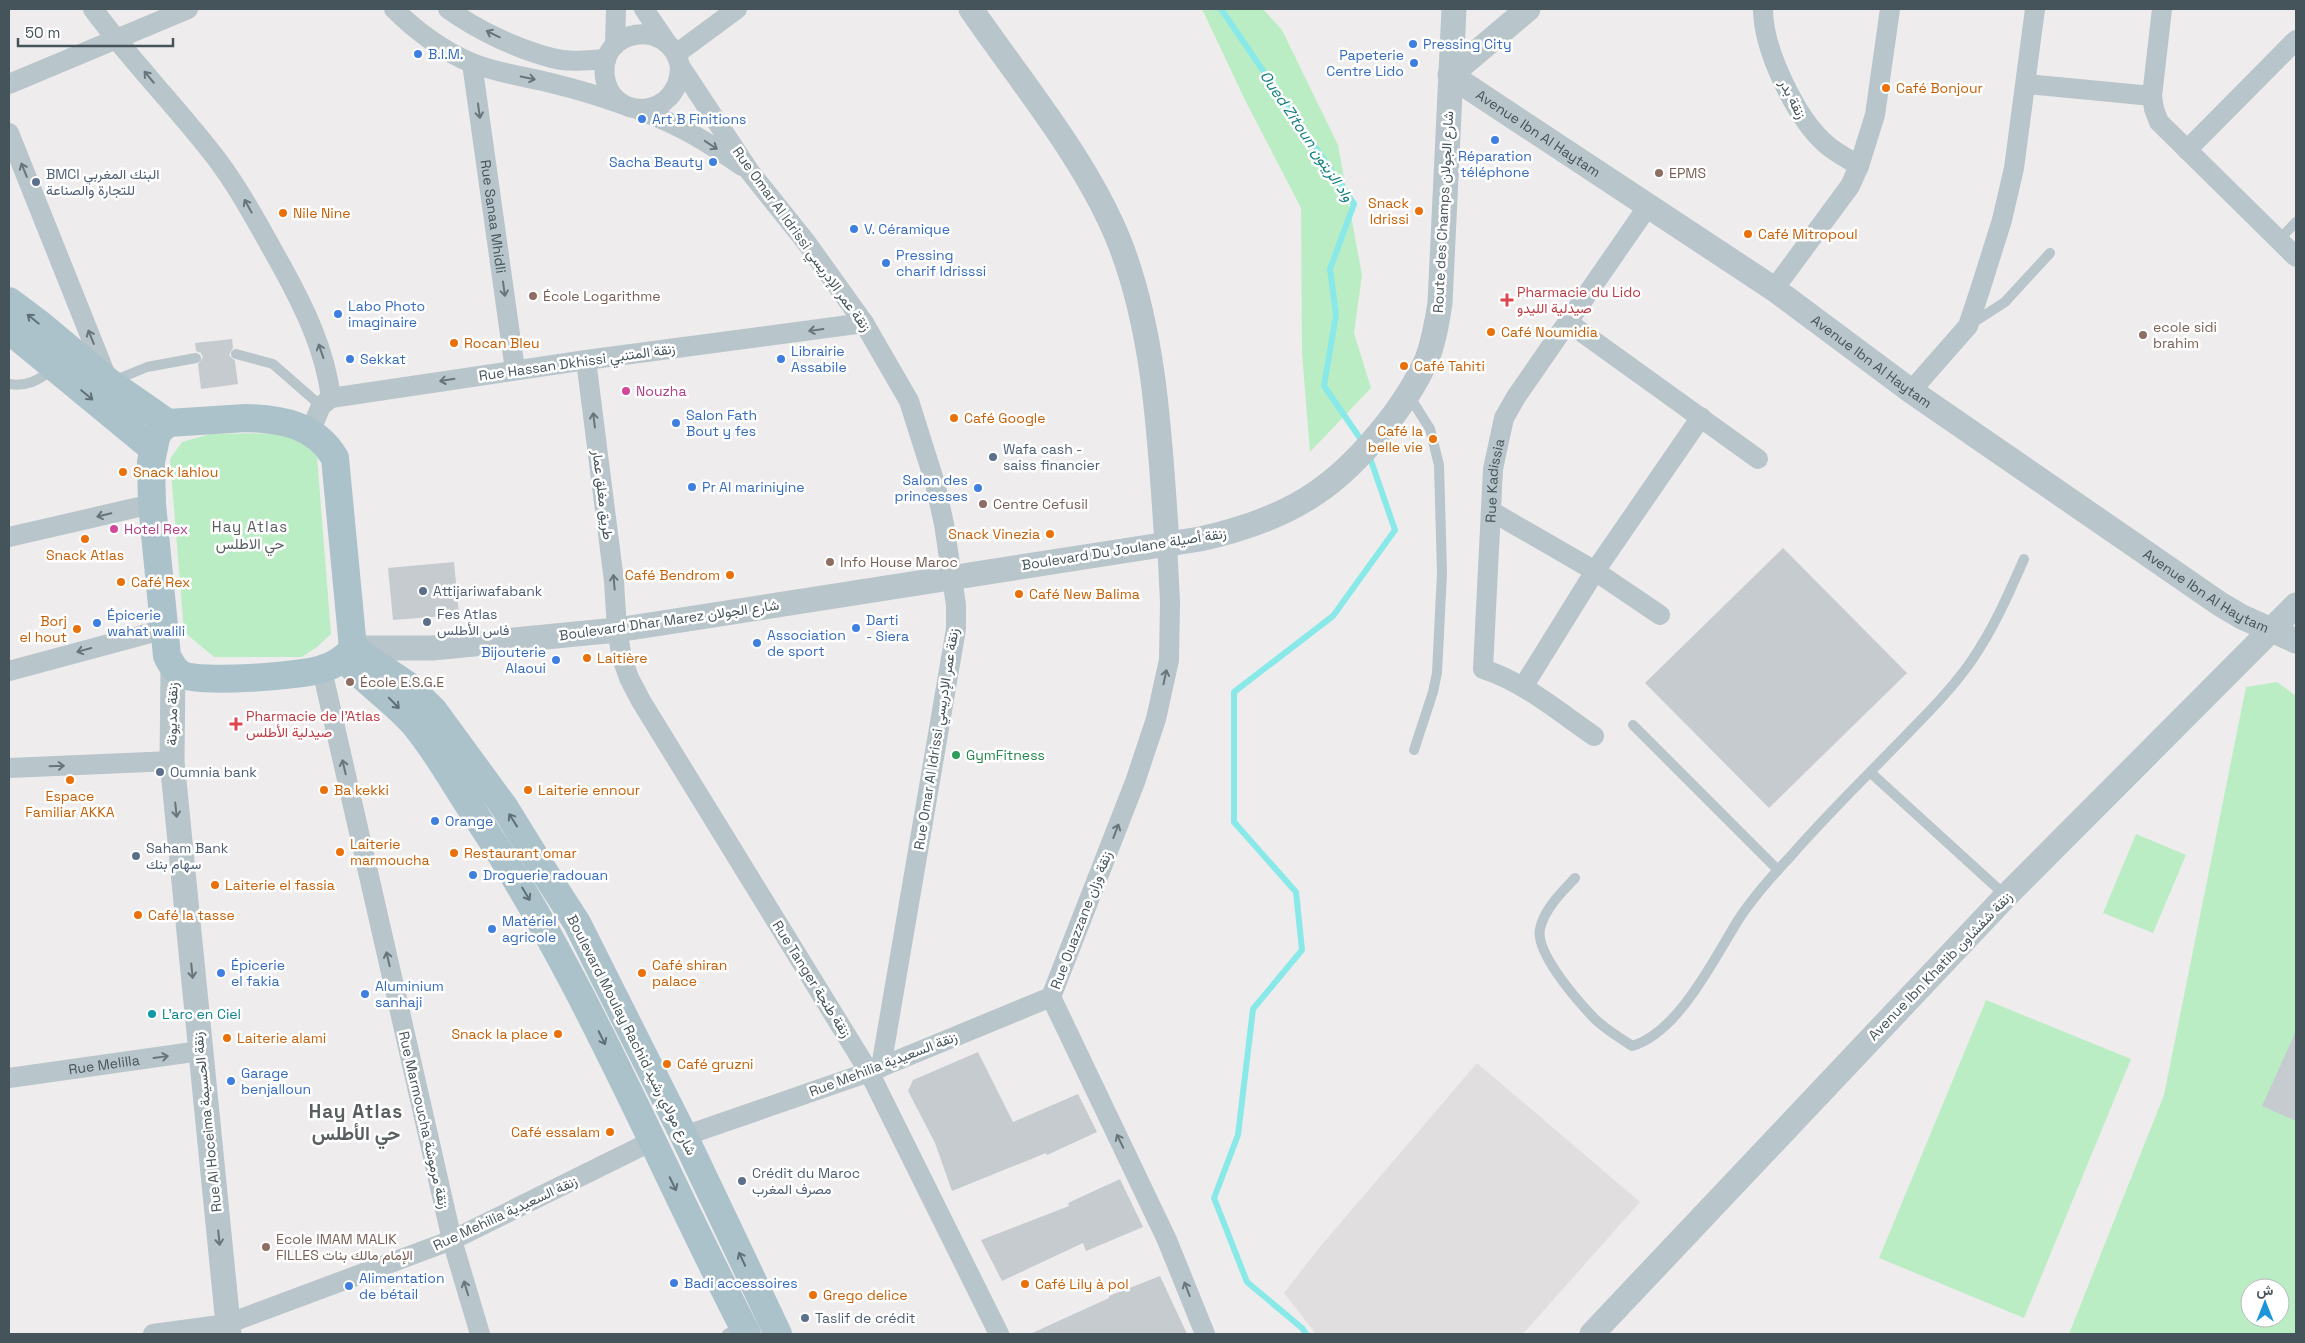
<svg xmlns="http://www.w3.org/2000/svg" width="2305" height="1343" font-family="'Space Grotesk',Vazirmatn,sans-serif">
<rect width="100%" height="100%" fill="#efeced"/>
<path fill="#e0dedf" d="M1477,1063l163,139 -117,132h-207l-32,-41 35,-45z"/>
<g fill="#bbedc4" fill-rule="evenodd">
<path d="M1202,9h61l19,21 56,115 24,130 -8,58 17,55 -61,64 -8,-99 -1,-145 -56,-108z"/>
<path d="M283,433l18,7 16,16 14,178 -14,13 -15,10h-88l-30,-25 -14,-173 12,-17 28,-8z"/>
<path d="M2277,682l19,14v638h-227l95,-239 82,-408zM2250,1288h30v30h-30z"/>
<path d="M2136,834l50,21 -33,78 -50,-20z"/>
<path d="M1986,1000l145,59 -107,259 -145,-60z"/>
</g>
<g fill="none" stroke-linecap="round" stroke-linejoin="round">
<g stroke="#89e9e9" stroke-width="6">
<path d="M1221,9l133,195 -24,65 6,46 -12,71 40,58"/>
<path d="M1306,1334l-4,-6 -55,-46 -33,-84 24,-63 15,-126 49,-59 -6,-58 -62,-70v-130l99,-76 62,-86 -26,-75"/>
</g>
</g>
<g fill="#c6cbd0">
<path d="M232,339l1,9 -4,7 6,6 3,23 -37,5 -3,-25 5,-7 -2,-4 -5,-2 -1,-8z"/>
<path d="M1783,548l124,125 -138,135 -124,-125z"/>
<path d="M454,562l5,53 -66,5 -5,-52z"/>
<path d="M2296,1031v90l-34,-15z"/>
<path d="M978,1052l35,70 65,-28 19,38 -50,23 -1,-2 -94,38 -17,-48 -27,-52 5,-11z"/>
<path d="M1120,1179l23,48 -57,24 -3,-8 -81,38 -21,-41 88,-34 -1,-3z"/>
<path d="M1160,1276l27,58h-157l79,-36v-2z"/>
</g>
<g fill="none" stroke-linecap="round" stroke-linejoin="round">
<g stroke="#b8c5ca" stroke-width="10">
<path d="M2279,240l17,-18"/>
<path d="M1971,324l34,-22 45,-49"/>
<path d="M236,354l37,10 48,42"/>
<path d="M113,381l34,-14 49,-9"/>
<path d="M9,384c18,3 30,-4 44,-15"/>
<path d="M1408,394l22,35 9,36 3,108 -5,100 -4,19 -19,58"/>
<path d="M1633,725l145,145"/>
<path d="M1871,773l135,123"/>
<path d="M1575,878c-13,14 -31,31 -35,51 -5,23 36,70 52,87 11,12 27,21 40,30 46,-13 82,-87 105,-124 15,-24 34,-45 53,-65 39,-45 82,-86 123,-129 21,-21 42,-43 59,-68 22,-32 37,-67 52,-101"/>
<path d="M727,1334l15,-8"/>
</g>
<g stroke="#b8c5ca" stroke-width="20">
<path d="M93,9c38,52 84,98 123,149 25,33 44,70 65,107 23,42 44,84 50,133"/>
<path d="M394,9c21,21 50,43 78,54 25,10 50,13 75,19 25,6 50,13 74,22"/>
<path d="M448,9c29,21 69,40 104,49 18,5 36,2 54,1"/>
<path d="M644,9l23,34"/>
<path d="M1763,9c0,40 33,110 64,136 9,8 22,14 32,21"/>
<path d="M2162,9l-10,87 2,13 5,13 137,135"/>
<path d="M615,45l1,-36"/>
<path d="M676,54l61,-45"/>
<path id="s1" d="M472,63l43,307"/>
<path d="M680,66c0,54 -69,56 -75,11 -7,-49 64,-60 75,-11l70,106 56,70 58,81 45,78 26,82 9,41 12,81v24l-75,438"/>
<path d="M9,84l179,-75"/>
<path d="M2026,84l126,12"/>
<path d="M639,110c41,15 67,31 103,56"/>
<path d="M9,133l98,245"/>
<path d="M2187,150l109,-110"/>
<path d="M1774,289l76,-103 9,-20 16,-51 15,-106"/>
<path d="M1569,323l189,136"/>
<path d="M586,360l28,221 3,49 5,28 7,20 12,23 228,371 130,262"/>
<path d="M1911,391l57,-65 12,-36 22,-70 12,-52 21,-159"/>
<path d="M310,432l11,-26 10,-8 255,-38 278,-37"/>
<path d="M1491,511l104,60 65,44"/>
<path d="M9,537l143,-33"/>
<path d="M1167,543l3,59 -1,58 -13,59 -21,63 -84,215 116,243 38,94"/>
<path d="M322,670l130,570 28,94"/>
<path d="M9,671l156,-42"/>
<path d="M1523,687l72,-116 106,-154"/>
<path id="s2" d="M1594,736c-35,-24 -70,-54 -111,-67l10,-200 11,-51 12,-21 132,-191"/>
<path d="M9,768l163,-7"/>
<path id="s3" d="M9,1078l191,-27"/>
<path d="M684,1136l185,-64 182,-75"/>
<path d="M153,1334l74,-10 225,-84 200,-99"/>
</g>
<g stroke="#b8c5ca" stroke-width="25">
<path d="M971,9c50,73 115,150 148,232 37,93 41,203 48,302"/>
<path id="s4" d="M1528,9l-78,66 324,214 137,102 309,213 22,13 54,24"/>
<path d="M353,648h80l184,-18 583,-91c41,-9 81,-22 116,-46 43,-29 90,-87 111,-134 7,-18 10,-37 13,-56l14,-294"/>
<path d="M173,667l-1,94 57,573"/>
<path d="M1592,1334l414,-438 290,-291"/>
</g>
<g stroke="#acc2cb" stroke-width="28">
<path d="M9,301l32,24 68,57 59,41"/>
<path d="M9,330l143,118"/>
<path d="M246,418c36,1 70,7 89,40l18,190c-8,11 -18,17 -31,21 -20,7 -125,15 -141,5 -7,-4 -10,-11 -14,-18l-15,-152 -1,-42 5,-24 3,-7 9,-8z"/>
<path d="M353,648l56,38 25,25 71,97 45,73 27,42 107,213 94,198"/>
<path d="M345,659c21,24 48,41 69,65 22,26 41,61 60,89 110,164 183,347 273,521"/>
</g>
</g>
<defs><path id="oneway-shaft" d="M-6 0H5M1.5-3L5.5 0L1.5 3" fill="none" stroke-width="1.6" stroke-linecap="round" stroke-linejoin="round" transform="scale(1.25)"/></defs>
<g stroke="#68767c">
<use href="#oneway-shaft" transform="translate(493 34) rotate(-154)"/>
<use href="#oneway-shaft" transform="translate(149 77) rotate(-130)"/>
<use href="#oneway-shaft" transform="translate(528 78) rotate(11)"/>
<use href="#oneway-shaft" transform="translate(479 111) rotate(82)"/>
<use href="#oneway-shaft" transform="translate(711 145) rotate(34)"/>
<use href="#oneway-shaft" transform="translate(24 170) rotate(-112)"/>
<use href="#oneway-shaft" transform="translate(248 206) rotate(-119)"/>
<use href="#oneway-shaft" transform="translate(504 289) rotate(82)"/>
<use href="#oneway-shaft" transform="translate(816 330) rotate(172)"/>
<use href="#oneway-shaft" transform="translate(91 337) rotate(-112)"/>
<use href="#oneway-shaft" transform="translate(321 351) rotate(-109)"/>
<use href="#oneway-shaft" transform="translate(447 380) rotate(171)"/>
<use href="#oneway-shaft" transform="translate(594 420) rotate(-97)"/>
<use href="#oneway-shaft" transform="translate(104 515) rotate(167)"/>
<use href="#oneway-shaft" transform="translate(614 582) rotate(-95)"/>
<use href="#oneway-shaft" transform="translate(84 650) rotate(165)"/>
<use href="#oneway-shaft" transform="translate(1165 677) rotate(-78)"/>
<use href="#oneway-shaft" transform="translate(57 766) rotate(-2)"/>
<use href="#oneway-shaft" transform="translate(344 767) rotate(-103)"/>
<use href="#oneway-shaft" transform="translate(176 810) rotate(84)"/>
<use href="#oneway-shaft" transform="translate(1116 831) rotate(-69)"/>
<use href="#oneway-shaft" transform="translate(388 959) rotate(-103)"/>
<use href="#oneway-shaft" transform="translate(192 971) rotate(84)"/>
<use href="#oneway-shaft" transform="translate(161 1057) rotate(-8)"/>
<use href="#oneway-shaft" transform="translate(1120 1141) rotate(-116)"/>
<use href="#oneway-shaft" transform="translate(219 1238) rotate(84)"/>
<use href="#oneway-shaft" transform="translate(466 1288) rotate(-107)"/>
<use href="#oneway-shaft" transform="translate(1187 1289) rotate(-111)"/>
</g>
<g stroke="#5f7076">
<use href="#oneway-shaft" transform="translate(33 319) rotate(-141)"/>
<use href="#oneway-shaft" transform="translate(87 395) rotate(40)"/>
<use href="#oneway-shaft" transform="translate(394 703) rotate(46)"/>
<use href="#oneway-shaft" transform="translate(513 820) rotate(-122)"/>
<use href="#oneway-shaft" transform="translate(526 894) rotate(59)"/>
<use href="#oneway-shaft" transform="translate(602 1038) rotate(64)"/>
<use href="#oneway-shaft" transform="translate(673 1184) rotate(64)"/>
<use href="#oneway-shaft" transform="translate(742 1259) rotate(-115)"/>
</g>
<g fill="#3f7fe0" stroke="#fff" stroke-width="2">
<circle cx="1413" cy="44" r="5"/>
<circle cx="418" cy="54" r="5"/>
<circle cx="1414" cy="63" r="5"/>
<circle cx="642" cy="119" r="5"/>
<circle cx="1495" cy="140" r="5"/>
<circle cx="713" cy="162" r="5"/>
<circle cx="854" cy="229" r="5"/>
<circle cx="886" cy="263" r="5"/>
<circle cx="338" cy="314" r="5"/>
<circle cx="350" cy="359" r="5"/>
<circle cx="781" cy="359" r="5"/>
<circle cx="676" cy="423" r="5"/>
<circle cx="692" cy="487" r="5"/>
<circle cx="978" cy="488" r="5"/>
<circle cx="97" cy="623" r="5"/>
<circle cx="856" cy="628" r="5"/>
<circle cx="757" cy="643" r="5"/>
<circle cx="556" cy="660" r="5"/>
<circle cx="435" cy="821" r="5"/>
<circle cx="473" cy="875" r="5"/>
<circle cx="492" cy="929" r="5"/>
<circle cx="221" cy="973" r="5"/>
<circle cx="365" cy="994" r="5"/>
<circle cx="231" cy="1081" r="5"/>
<circle cx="674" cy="1283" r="5"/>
<circle cx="349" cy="1286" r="5"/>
</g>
<g fill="#e8710a" stroke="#fff" stroke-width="2">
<circle cx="1886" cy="88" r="5"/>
<circle cx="1419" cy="211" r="5"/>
<circle cx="283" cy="213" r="5"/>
<circle cx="1748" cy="234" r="5"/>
<circle cx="1491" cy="332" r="5"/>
<circle cx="454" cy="343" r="5"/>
<circle cx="1404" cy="366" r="5"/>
<circle cx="954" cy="418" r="5"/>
<circle cx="1433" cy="439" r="5"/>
<circle cx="123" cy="472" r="5"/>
<circle cx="1050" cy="534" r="5"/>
<circle cx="85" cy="539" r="5"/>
<circle cx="730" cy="575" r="5"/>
<circle cx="121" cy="582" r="5"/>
<circle cx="1019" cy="594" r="5"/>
<circle cx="77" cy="629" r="5"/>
<circle cx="587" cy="658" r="5"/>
<circle cx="70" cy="780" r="5"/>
<circle cx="324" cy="790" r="5"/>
<circle cx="528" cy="790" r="5"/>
<circle cx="340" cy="852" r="5"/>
<circle cx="454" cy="853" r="5"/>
<circle cx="215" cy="885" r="5"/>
<circle cx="138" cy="915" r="5"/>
<circle cx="642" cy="973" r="5"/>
<circle cx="558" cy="1034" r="5"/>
<circle cx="227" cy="1038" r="5"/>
<circle cx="667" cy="1064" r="5"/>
<circle cx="610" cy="1132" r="5"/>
<circle cx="1025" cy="1284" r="5"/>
<circle cx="813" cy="1295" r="5"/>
</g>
<g fill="#8d6e63" stroke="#fff" stroke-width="2">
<circle cx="1659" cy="173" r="5"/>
<circle cx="533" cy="296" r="5"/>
<circle cx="2143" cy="335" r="5"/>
<circle cx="983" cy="504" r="5"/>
<circle cx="830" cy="562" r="5"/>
<circle cx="350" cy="682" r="5"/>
<circle cx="266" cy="1247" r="5"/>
</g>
<g fill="#5c6f8a" stroke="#fff" stroke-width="2">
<circle cx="36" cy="182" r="5"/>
<circle cx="993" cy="457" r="5"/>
<circle cx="423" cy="591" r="5"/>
<circle cx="427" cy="622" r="5"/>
<circle cx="160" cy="772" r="5"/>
<circle cx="136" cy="856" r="5"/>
<circle cx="742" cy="1181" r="5"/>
<circle cx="805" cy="1318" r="5"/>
</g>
<g fill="#e0444e" stroke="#fff" stroke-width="2">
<path d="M1504.5 292.5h5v5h5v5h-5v5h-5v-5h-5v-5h5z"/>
<path d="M233.5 716.5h5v5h5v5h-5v5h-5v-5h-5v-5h5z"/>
</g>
<g fill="#d1479c" stroke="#fff" stroke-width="2">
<circle cx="626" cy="391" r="5"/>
<circle cx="114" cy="529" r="5"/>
</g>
<circle fill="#2e9e5b" stroke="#fff" stroke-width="2" cx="956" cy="755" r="5"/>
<circle fill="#0f9aa8" stroke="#fff" stroke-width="2" cx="152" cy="1014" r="5"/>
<g text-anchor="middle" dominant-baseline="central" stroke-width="5" stroke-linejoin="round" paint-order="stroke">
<g font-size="14" fill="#366cbe" stroke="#fff" text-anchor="start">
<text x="1423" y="44">Pressing City</text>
<text x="428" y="54">B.I.M.</text>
<text x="1404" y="55" text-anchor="end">Papeterie<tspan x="1404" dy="16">Centre Lido</tspan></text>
<text x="652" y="119">Art B Finitions</text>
<text x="1495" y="156" text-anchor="middle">Réparation<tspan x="1495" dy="16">téléphone</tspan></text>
<text x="703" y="162" text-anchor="end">Sacha Beauty</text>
<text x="864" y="229">V. Céramique</text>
<text x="896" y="255">Pressing<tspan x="896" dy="16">charif Idrisssi</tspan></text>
<text x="348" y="306">Labo Photo<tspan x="348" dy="16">imaginaire</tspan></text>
<text x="791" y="351">Librairie<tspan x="791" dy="16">Assabile</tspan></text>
<text x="360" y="359">Sekkat</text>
<text x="686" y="415">Salon Fath<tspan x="686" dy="16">Bout y fes</tspan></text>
<text x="968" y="480" text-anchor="end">Salon des<tspan x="968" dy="16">princesses</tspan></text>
<text x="702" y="487">Pr Al mariniyine</text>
<text x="107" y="615">Épicerie<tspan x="107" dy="16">wahat walili</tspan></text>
<text x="866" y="620">Darti<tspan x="866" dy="16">- Siera</tspan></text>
<text x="767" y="635">Association<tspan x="767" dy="16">de sport</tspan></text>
<text x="546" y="652" text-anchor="end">Bijouterie<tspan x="546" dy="16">Alaoui</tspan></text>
<text x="445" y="821">Orange</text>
<text x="483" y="875">Droguerie radouan</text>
<text x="502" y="921">Matériel<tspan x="502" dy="16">agricole</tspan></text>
<text x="231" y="965">Épicerie<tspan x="231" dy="16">el fakia</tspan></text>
<text x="375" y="986">Aluminium<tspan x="375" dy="16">sanhaji</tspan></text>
<text x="241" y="1073">Garage<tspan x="241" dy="16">benjalloun</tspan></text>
<text x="359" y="1278">Alimentation<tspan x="359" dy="16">de bétail</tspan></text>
<text x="684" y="1283">Badi accessoires</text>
</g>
<g font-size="14" fill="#c56008" stroke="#fff" text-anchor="start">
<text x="1896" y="88">Café Bonjour</text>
<text x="1409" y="203" text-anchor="end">Snack<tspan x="1409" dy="16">Idrissi</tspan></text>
<text x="293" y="213">Nile Nine</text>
<text x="1758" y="234">Café Mitropoul</text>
<text x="1501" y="332">Café Noumidia</text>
<text x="464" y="343">Rocan Bleu</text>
<text x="1414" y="366">Café Tahiti</text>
<text x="964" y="418">Café Google</text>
<text x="1423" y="431" text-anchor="end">Café la<tspan x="1423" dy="16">belle vie</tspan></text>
<text x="133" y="472">Snack lahlou</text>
<text x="1040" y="534" text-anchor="end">Snack Vinezia</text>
<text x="85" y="555" text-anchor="middle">Snack Atlas</text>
<text x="720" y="575" text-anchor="end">Café Bendrom</text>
<text x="131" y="582">Café Rex</text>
<text x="1029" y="594">Café New Balima</text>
<text x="67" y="621" text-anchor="end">Borj<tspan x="67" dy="16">el hout</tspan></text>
<text x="597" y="658">Laitière</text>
<text x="334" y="790">Ba kekki</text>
<text x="538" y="790">Laiterie ennour</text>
<text x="70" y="796" text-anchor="middle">Espace<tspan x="70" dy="16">Familiar AKKA</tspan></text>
<text x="350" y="844">Laiterie<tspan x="350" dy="16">marmoucha</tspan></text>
<text x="464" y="853">Restaurant omar</text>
<text x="225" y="885">Laiterie el fassia</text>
<text x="148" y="915">Café la tasse</text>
<text x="652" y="965">Café shiran<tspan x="652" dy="16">palace</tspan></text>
<text x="548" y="1034" text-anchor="end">Snack la place</text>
<text x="237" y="1038">Laiterie alami</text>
<text x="677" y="1064">Café gruzni</text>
<text x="600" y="1132" text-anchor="end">Café essalam</text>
<text x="1035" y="1284">Café Lily à pol</text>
<text x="823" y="1295">Grego delice</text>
</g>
<g font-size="14" fill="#45545a" stroke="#fff">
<text transform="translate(1793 99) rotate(63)">زنقة بدر</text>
<text stroke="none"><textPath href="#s4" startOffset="208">Avenue Ibn Al Haytam</textPath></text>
<text transform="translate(1443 212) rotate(-87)">Route des Champs شارع الجولان</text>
<text stroke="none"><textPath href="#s1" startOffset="155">Rue Sanaa Mhidli</textPath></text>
<text transform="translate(802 239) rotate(54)">Rue Omar Al Idrissi زنقة عمر الإدريسي</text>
<text stroke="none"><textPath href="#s4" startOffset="612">Avenue Ibn Al Haytam</textPath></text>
<text transform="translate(577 362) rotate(-8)">Rue Hassan Dkhissi زنقة المتنبي</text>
<text stroke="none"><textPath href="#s2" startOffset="319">Rue Kadissia</textPath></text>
<text transform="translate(603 495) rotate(83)">طريق مغلق عمار</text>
<text transform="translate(1124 549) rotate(-9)">Boulevard Du Joulane زنقة أصيلة</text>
<text stroke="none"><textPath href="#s4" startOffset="1018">Avenue Ibn Al Haytam</textPath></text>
<text transform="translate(669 620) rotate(-8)">Boulevard Dhar Marez شارع الجولان</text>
<text transform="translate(172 714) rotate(-89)">زنقة مديونة</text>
<text transform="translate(936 739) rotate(-81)">Rue Omar Al Idrissi زنقة عمر الإدريسي</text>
<text transform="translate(1081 920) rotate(-69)">Rue Ouazzane زنقة وزان</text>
<text transform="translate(1940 966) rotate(-46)">Avenue Ibn Khatib زنقة شفشاون</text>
<text transform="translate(812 979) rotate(58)">Rue Tanger زنقة طنجة</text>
<text transform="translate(632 1035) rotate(63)">Boulevard Moulay Rachid شارع مولاي رشيد</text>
<text transform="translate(883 1064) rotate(-21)">Rue Mehilia زنقة السعيدية</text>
<text stroke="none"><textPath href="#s3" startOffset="96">Rue Melilla</textPath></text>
<text transform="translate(424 1120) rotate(77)">Rue Marmoucha زنقة مرموشة</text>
<text transform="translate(207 1122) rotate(-96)">Rue Al Hoceima زنقة الحسيمة</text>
<text transform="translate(505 1213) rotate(-25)">Rue Mehilia زنقة السعيدية</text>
</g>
<g font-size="14" fill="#785e54" stroke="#fff" text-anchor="start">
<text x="1669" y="173">EPMS</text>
<text x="543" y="296">École Logarithme</text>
<text x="2153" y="327">ecole sidi<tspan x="2153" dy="16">brahim</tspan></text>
<text x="993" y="504">Centre Cefusil</text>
<text x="840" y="562">Info House Maroc</text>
<text x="360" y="682">École E.S.G.E</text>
<text x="276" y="1239">Ecole IMAM MALIK<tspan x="276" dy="16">FILLES الإمام مالك بنات</tspan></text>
</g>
<g font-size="14" fill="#4e5e75" stroke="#fff" text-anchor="start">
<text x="46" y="174">BMCI البنك المغربي<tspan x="46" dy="16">للتجارة والصناعة</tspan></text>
<text x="1003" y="449">Wafa cash -<tspan x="1003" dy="16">saiss financier</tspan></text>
<text x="433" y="591">Attijariwafabank</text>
<text x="437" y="614">Fes Atlas<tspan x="437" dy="16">فاس الأطلس</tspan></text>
<text x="170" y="772">Oumnia bank</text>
<text x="146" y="848">Saham Bank<tspan x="146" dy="16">سهام بنك</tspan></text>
<text x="752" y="1173">Crédit du Maroc<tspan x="752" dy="16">مصرف المغرب</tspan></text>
<text x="815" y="1318">Taslif de crédit</text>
</g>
<g font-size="14" fill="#be3a42" stroke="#fff" text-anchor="start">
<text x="1517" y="292">Pharmacie du Lido<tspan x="1517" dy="16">صيدلية الليدو</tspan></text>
<text x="246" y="716">Pharmacie de l'Atlas<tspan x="246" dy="16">صيدلية الأطلس</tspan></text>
</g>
<g font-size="14" fill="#b23c85" stroke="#fff" text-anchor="start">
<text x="636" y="391">Nouzha</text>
<text x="124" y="529">Hotel Rex</text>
</g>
<g font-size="14" fill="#27864d" stroke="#fff" text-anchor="start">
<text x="966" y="755">GymFitness</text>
</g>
<g font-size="14" fill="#0d838f" stroke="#fff" text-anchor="start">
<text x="162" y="1014">L'arc en Ciel</text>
</g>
<g font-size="15" font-style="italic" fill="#107e7e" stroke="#fff">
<text transform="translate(1307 136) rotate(56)">Oued Zitoun واد الزيتون</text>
</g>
<g font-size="15" letter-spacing="1" fill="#595f61" stroke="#fff">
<text x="250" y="526">Hay Atlas<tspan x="250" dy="17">حي الاطلس</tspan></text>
</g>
<g font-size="19" font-weight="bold" letter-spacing="1" fill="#595f61" stroke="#fff">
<text x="356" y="1111">Hay Atlas<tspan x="356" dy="22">حي الأطلس</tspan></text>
</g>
</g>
<rect width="2305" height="1343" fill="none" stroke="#45545a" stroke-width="20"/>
<g transform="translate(2265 1303)"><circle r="24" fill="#ffffff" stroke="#b5bbbd"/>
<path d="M0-4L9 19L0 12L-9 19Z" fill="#1c95da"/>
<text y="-8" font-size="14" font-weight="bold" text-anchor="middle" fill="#45545a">ش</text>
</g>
<path d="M18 38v8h155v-8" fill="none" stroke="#45545a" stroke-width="2.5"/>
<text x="25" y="38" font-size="15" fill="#45545a" stroke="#ffffff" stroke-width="4" paint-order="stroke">50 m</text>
</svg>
